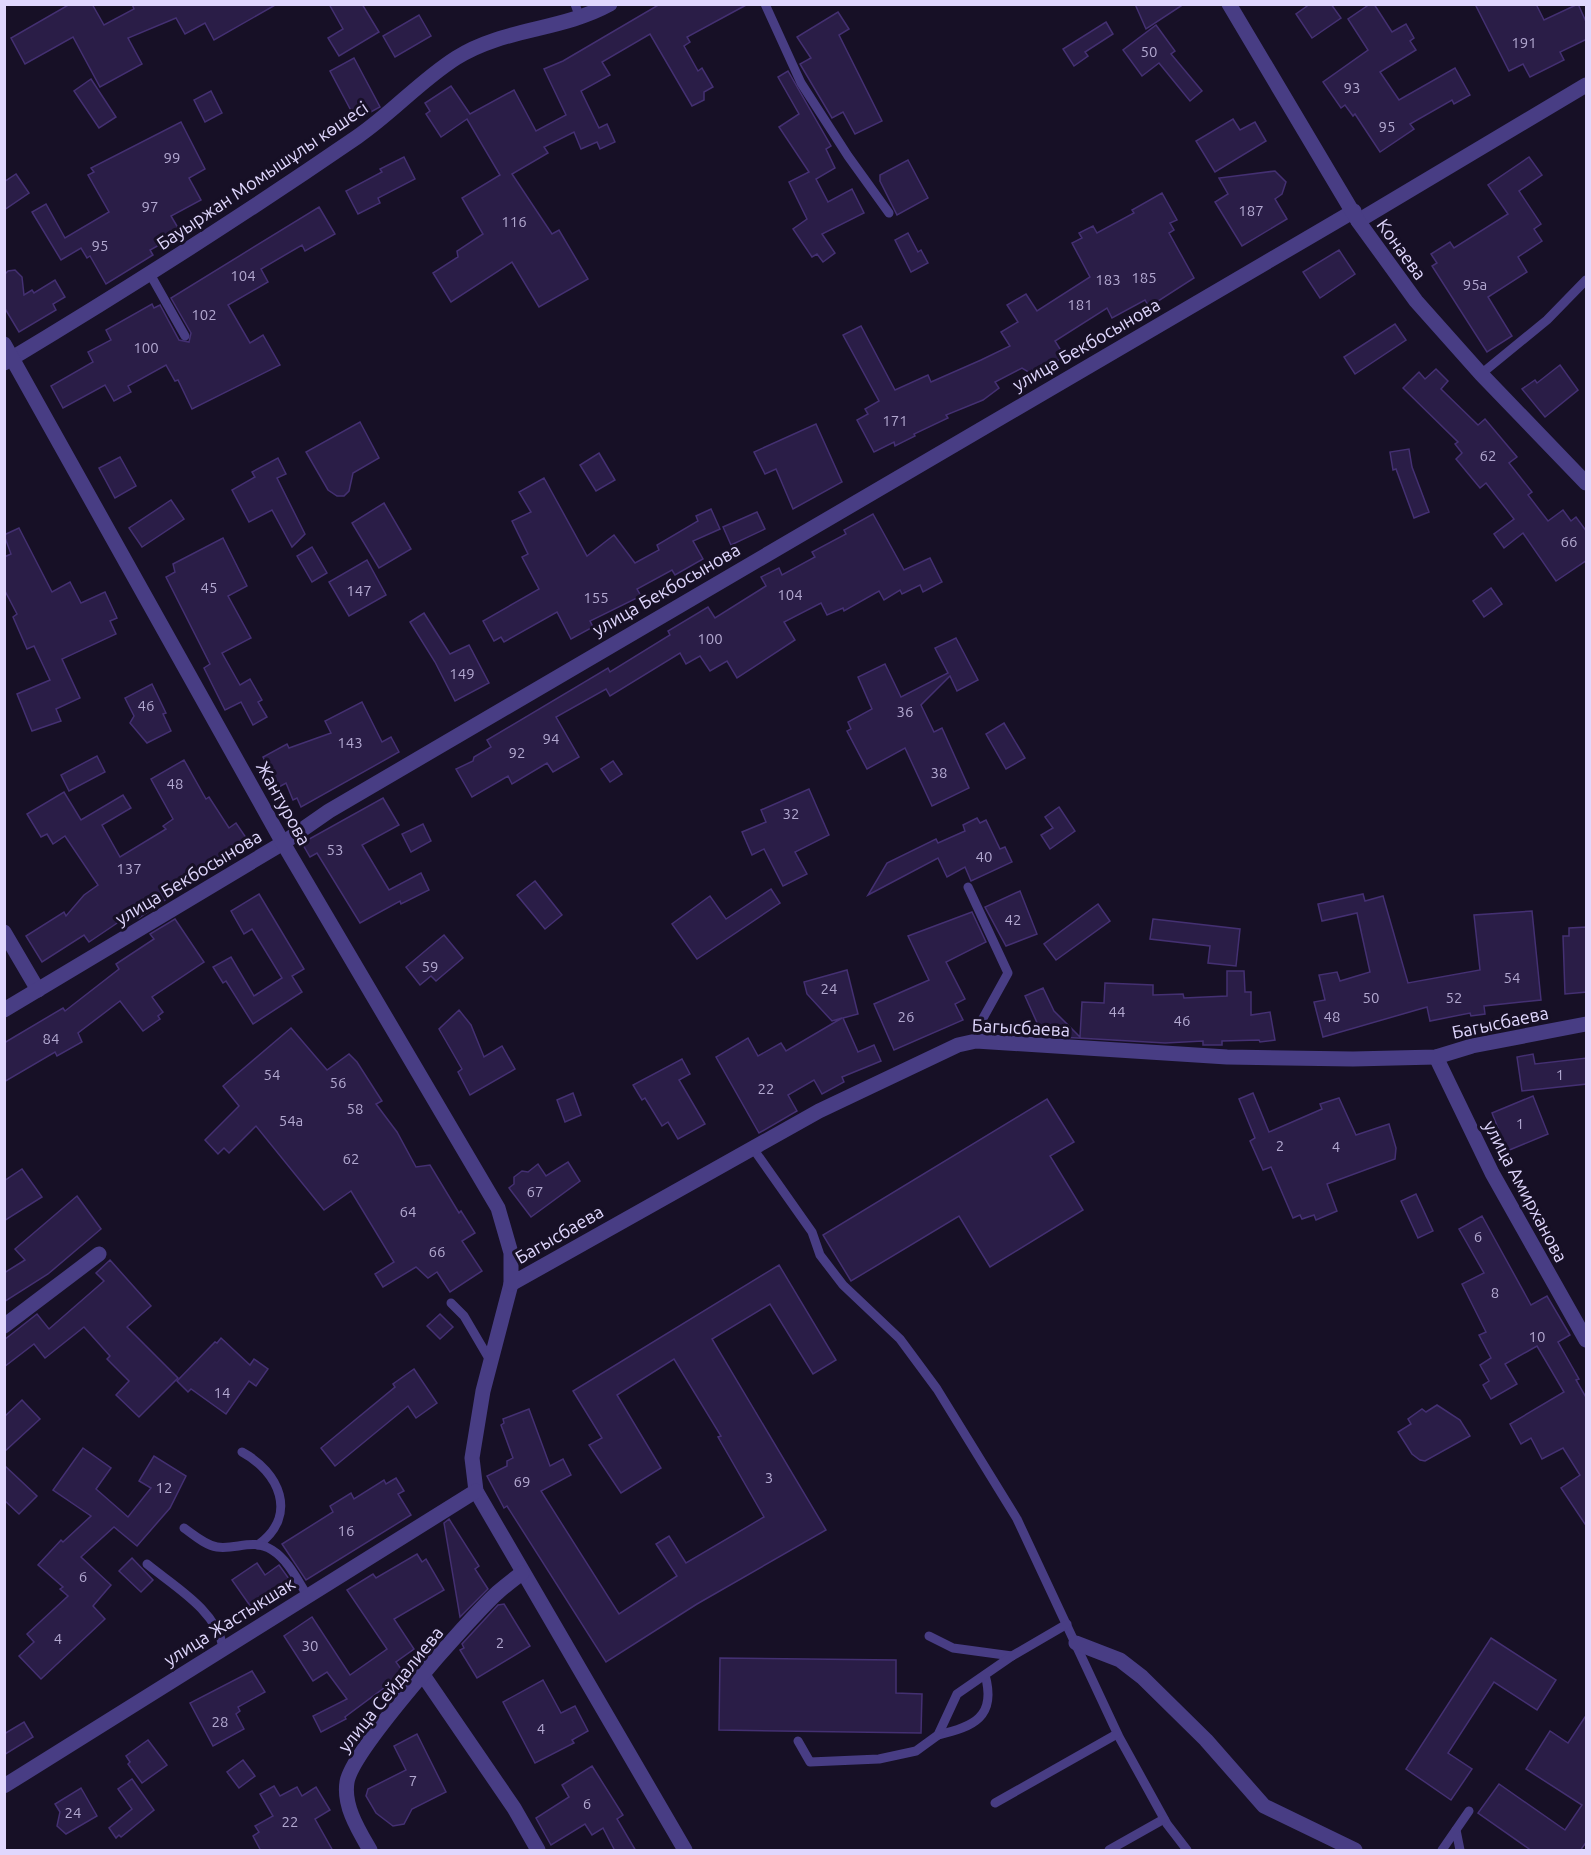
<svg xmlns="http://www.w3.org/2000/svg" width="1591" height="1855" font-family="Ubuntu,sans-serif">
<rect width="100%" height="100%" fill="#171026"/>
<g fill="#2a1d47" stroke="#443072" stroke-width="1.5">
<path d="M70,4h22l12,21 30,-16 -2,-5h145l-63,36 -9,-17 -20,11 -9,-16 -48,20 14,26 -42,23 -27,-50 -48,27 -14,-26z"/>
<path d="M329,4h33l17,28 -40,24 -11,-18 15,-9z"/>
<path d="M660,4h88l-61,33 3,5 -6,4 14,25 4,-3 11,19 -9,5v8l-12,6 -42,-72 -48,28 8,13 -29,16 18,37 8,-4 8,18 -15,7 -3,-7 -16,7 -7,-17 -30,15 4,6 -36,21 40,60 7,-4 29,49 -49,28 -27,-45 -61,40 -18,-29 25,-16 -1,-6 26,-17 -21,-36 38,-23 -33,-56 -26,18 -15,-23 4,-3 -5,-8 26,-17 19,28 44,-24 22,41 30,-16 -22,-46 19,-8z"/>
<path d="M1135,4h49l-38,25z"/>
<path d="M1310,4h21l10,14 -29,20 -16,-24z"/>
<path d="M1370,4h4l18,28 14,-8 8,14 -4,3 6,9 -36,22 19,28 56,-32 15,27 -16,9 -2,-4 -42,24 4,5 -34,23 -25,-38 -2,2 -8,-11 -4,3 -18,-26 45,-32 -20,-31z"/>
<path d="M1475,4h61l8,16 34,-16 9,20v15l-27,13 4,8 -34,17 -7,-13 -14,7z"/>
<path d="M838,12l11,17 -10,6 43,86 -27,13 -12,-22 -11,6 -32,-54 11,-6 -14,-21z"/>
<path d="M419,15l12,21 -36,21 -12,-21z"/>
<path d="M1106,22l7,12 -28,18 3,4 -14,10 -11,-17z"/>
<path d="M1156,25l19,26 -4,3 31,37 -12,10 -31,-38 -17,13 -19,-26z"/>
<path d="M354,58l26,49 -24,13 -26,-49z"/>
<path d="M788,71l43,75 -5,3 9,19 -19,11 12,23 24,-13 12,24 -42,21 13,19 -12,9 -6,-8 -5,3 -19,-28 14,-10 -18,-37 20,-10 -30,-45 20,-13 -21,-37z"/>
<path d="M91,79l25,38 -17,11 -25,-37z"/>
<path d="M211,91l11,22 -17,9 -11,-22z"/>
<path d="M1233,119l7,11 15,-8 11,19 -51,31 -19,-31z"/>
<path d="M181,122l24,47 -16,9 12,22 -30,16 10,17 -31,17 3,5 -47,29 -16,-28 -3,2 -6,-10 -20,12 -29,-48 14,-8 19,34 44,-26 -21,-37 6,-3 -3,-4z"/>
<path d="M404,157l11,22 -37,19 2,5 -22,11 -12,-23 36,-19 -2,-3z"/>
<path d="M1529,157l13,18 -23,16 22,33 -7,5 8,12 -24,16 9,15 -39,25 24,39 -25,16 -55,-86 5,-3 -6,-9 19,-12 4,6 54,-34 -20,-29z"/>
<path d="M908,160l20,38 -31,17 -17,-34v-6z"/>
<path d="M1275,171l11,11 -4,12 -7,5 12,20 -45,27 -27,-44 13,-8 -9,-16z"/>
<path d="M16,174l13,19 -25,17v-28z"/>
<path d="M1162,193l15,27 -7,3 4,7 -5,3 25,45 -45,29 -4,-7 -33,18 -5,-10 -52,33 10,16 -35,16 -8,-5 -27,14 4,6 -16,12 -37,15 2,3 -34,16 1,2 -20,10 -1,-4 -20,10 -17,-32 11,-6 -3,-5 14,-8 -36,-66 18,-9 34,64 33,-15 3,7 50,-22 29,-14 -9,-14 17,-10 -11,-17 19,-11 11,17 53,-34 -18,-34 10,-5 -3,-5 14,-7 4,7 37,-20 -2,-3z"/>
<path d="M319,207l16,27 -30,17 -3,-6 -41,24 7,13 -40,23 22,38 13,-8 17,30 -88,44 -14,-29 -3,1 -9,-16 -38,21 3,6 -17,9 -9,-16 -42,23 -12,-22 42,-24 -5,-10 23,-12 -5,-10 46,-26 2,4 6,-3 19,35 10,2 2,-9 -20,-35z"/>
<path d="M908,233l10,19 3,-2 7,13 -17,9 -16,-32z"/>
<path d="M1339,250l16,24 -35,24 -17,-26z"/>
<path d="M15,270l7,7 2,18 8,-5 2,3 21,-13 10,17 -12,7 3,6 -37,22 -15,-25v-32l4,-4z"/>
<path d="M1395,324l11,16 -51,34 -11,-17z"/>
<path d="M1560,365l18,25 -33,27 -23,-28 13,-9 2,3z"/>
<path d="M1436,369l12,12 -7,8 37,36 7,-6 32,38 -8,6 23,29 -4,3 20,26 15,-11 8,11 5,-4 11,15v28l-31,21 -33,-48 -19,15 -10,-14 20,-15 -28,-36 -6,5 -24,-29 6,-6 -7,-9 3,-2 -55,-54 16,-16 6,7z"/>
<path d="M360,422l19,36 -26,15 -4,18 -5,5h-7l-9,-6 -22,-38z"/>
<path d="M816,424l26,58 -49,27 -17,-40 -11,5 -11,-22z"/>
<path d="M1409,449l3,18 17,45 -15,6 -18,-49 -3,1 -3,-18z"/>
<path d="M599,453l16,27 -19,11 -16,-26z"/>
<path d="M120,457l16,29 -21,12 -16,-30z"/>
<path d="M278,458l8,16 -9,4 28,56 -13,13 -20,-37 -23,12 -17,-32 23,-13 -3,-5z"/>
<path d="M544,478l43,78 27,-21 21,28 24,-13 -2,-5 41,-24 -2,-5 15,-7 9,20 -27,12 10,18 -28,16 -3,-5 -35,19 4,7 -51,25 3,6 -22,12 -14,-27 -53,30 -3,-5 -7,4 -11,-20 56,-32 -17,-32 6,-3 -16,-33 19,-9 -12,-20z"/>
<path d="M171,500l13,19 -42,28 -13,-19z"/>
<path d="M384,503l27,46 -32,19 -27,-45z"/>
<path d="M757,512l8,17 -34,16 -8,-18z"/>
<path d="M873,514l31,56 26,-12 12,24 -19,10 -3,-7 -18,9 -2,-4 -16,10 -5,-9 -35,20 -1,-3 -16,7 -6,-12 -37,19 11,18 -58,38 -10,-17 -17,10 -10,-15 -14,8 -6,-11 -70,43 -4,-7 -50,28 23,40 -26,15 -6,-9 -35,21 -4,-8 -36,21 -16,-28 17,-8 1,-4 17,-10 -4,-7 121,-72 2,4 60,-37 -2,-4 40,-24 7,11 51,-32 -5,-9 18,-9 3,7 33,-18 -3,-5 34,-18 -2,-4z"/>
<path d="M19,528l33,64 18,-10 11,21 24,-11 12,26 -7,3 6,13 -54,25 18,39 -24,11 5,12 -29,10 -15,-37 33,-14 -16,-34 -7,3 -14,-32 4,-3 -13,-25v-32l7,-3 -7,-19z"/>
<path d="M223,538l24,48 -19,10 23,42 -29,15 18,32 10,-6 12,21 -4,2 9,15 -14,8 -12,-23 -16,8 -21,-42 6,-4 -44,-87 9,-5 -2,-8z"/>
<path d="M312,547l15,26 -15,9 -15,-26z"/>
<path d="M367,560l19,35 -37,21 -20,-34z"/>
<path d="M1491,588l11,16 -18,13 -11,-16z"/>
<path d="M424,613l26,41 19,-9 20,38 -34,18 -20,-39 -25,-40z"/>
<path d="M956,638l22,42 -21,11 -7,-15 -29,29 13,27 8,-4 27,60 -37,18 -27,-58 -38,21 -20,-38 4,-2 -3,-7 24,-13 -14,-32 27,-13 16,33 47,-24 -13,-25z"/>
<path d="M152,684l14,29 -3,1 8,17 -24,12 -17,-20 4,-7 -9,-18z"/>
<path d="M362,702l20,40 9,-5 8,15 -98,55 -4,-9 -4,2 -7,-17 -7,4 -16,-30 24,-13 2,4 42,-15 -6,-12z"/>
<path d="M1004,723l21,35 -19,11 -20,-35z"/>
<path d="M97,756l8,16 -36,19 -8,-16z"/>
<path d="M184,760l22,39 3,-2 20,31 7,-5 13,19 -110,76 -4,-7 -46,31 -5,-7 -42,27 -16,-26 38,-24 2,4 18,-21 14,-10 -33,-49 -12,8 -6,-10 -6,3 -14,-23 37,-22 17,28 42,-25 8,13 -29,17 18,32 46,-28 -3,-3 10,-7 -22,-40z"/>
<path d="M613,761l9,13 -12,8 -9,-13z"/>
<path d="M809,789l20,46 -34,17 12,22 -24,12 -19,-37 -12,6 -10,-23 24,-10 -5,-12z"/>
<path d="M383,798l16,27 -37,20 27,45 32,-17 8,17 -28,14 -1,-3 -40,22 -43,-70 -7,4 -8,-14z"/>
<path d="M1059,807l16,24 -25,18 -9,-14 12,-7 -8,-11z"/>
<path d="M977,818l3,5 6,-3 14,29 5,-2 7,15 -41,19 -6,-14 -18,10 -9,-19 -70,37 19,-32 49,-24 2,4 27,-12 -2,-6z"/>
<path d="M423,824l8,17 -20,11 -9,-18z"/>
<path d="M535,881l27,34 -17,14 -28,-34z"/>
<path d="M771,889l9,14 -83,56 -25,-35 38,-28 16,23z"/>
<path d="M1020,891l17,43 -31,12 -21,-39z"/>
<path d="M259,894l45,75 -12,7 10,16 -49,32 -27,-43 -3,2 -10,-16 18,-10 23,39 28,-18 -30,-49 -8,5 -13,-23z"/>
<path d="M1363,894l2,7 18,-5 25,87 72,-13 -6,-55 58,-4 9,89 -57,6 1,8 -14,2 -1,-3 -40,8 -3,-14 -104,30 -9,-35 11,-2 -6,-25 18,-3 3,9 30,-9 -13,-59 -35,8 -4,-17z"/>
<path d="M1098,904l12,17 -54,39 -12,-16z"/>
<path d="M972,912l14,30 -40,20 19,37 -10,5 8,16 -69,30 -20,-46 55,-24 -21,-44z"/>
<path d="M175,919l29,43 -52,35 11,15 -5,4 2,3 -17,12 -23,-30 -42,32 4,9 -25,14 -2,-4 -51,30v-39l59,-35 2,3 54,-42 -3,-5 38,-25 -4,-5z"/>
<path d="M1153,919l87,10 -4,37 -28,-3 2,-17 -60,-7z"/>
<path d="M1587,927v65l-22,2 -2,-58h6v-8z"/>
<path d="M444,935l19,23 -27,23 -5,-5 -11,9 -14,-18z"/>
<path d="M847,970l11,44 -15,4 15,34 16,-7 7,16 -39,16 2,5 -22,12 -8,-14 -26,15 9,16 -38,22 -43,-76 32,-19 10,18 23,-13 5,8 56,-33 -10,3 -25,-27 -3,-12z"/>
<path d="M1227,971h17l1,21h6v23l19,-3 5,28 -15,2 -1,-2 -37,1v4h-19v-4l-38,2 -122,-7 -18,-40 18,-8 11,23 26,26 2,-35 22,1 1,-20 48,2v10l30,-1 1,4 43,-2z"/>
<path d="M459,1010l12,15 13,32 18,-11 13,23 -45,26 -12,-23 4,-3 -23,-40z"/>
<path d="M291,1028l36,42 22,-16 8,8 25,39 -6,3 21,28 19,35 14,-2 29,48 2,-2 14,22 -13,8 20,30 -32,21 -13,-20 -9,6 -12,-11 -33,20 -8,-13 19,-12 -43,-71 -27,19 -68,-84 -27,27 -5,-5 -6,6 -13,-14 34,-34 -16,-20z"/>
<path d="M1533,1054l2,10 52,-6v26l-65,7 -5,-34z"/>
<path d="M682,1059l8,15 -11,6 26,44 -27,15 -10,-17 -6,4 -17,-28 -3,2 -9,-15z"/>
<path d="M573,1093l8,22 -16,7 -8,-22z"/>
<path d="M1253,1093l16,39 53,-23 -2,-5 19,-6 17,37 33,-11 7,24 -1,11 -68,25 10,27 -21,9 -2,-5 -12,4 -2,-4 -7,3 -22,-51 -8,3 -13,-29 5,-3 -16,-39z"/>
<path d="M1533,1096l15,38 -41,17 -15,-38z"/>
<path d="M1047,1099l27,43 -24,14 33,54 -93,57 -31,-51 -108,65 -28,-46z"/>
<path d="M568,1162l12,19 -49,36 -22,-29 5,-4v-7l8,-6 6,1 10,-8 8,12z"/>
<path d="M22,1169l20,28 -38,24v-40z"/>
<path d="M1416,1194l17,37 -15,7 -17,-37z"/>
<path d="M77,1196l24,33 -53,45 -44,28v-29l21,-13 -10,-11z"/>
<path d="M1482,1216l49,89 16,-9 23,39 -12,7 21,37 -3,1 11,19v128l-26,-39 19,-13 -17,-27 -21,11 -11,-21 -10,6 -11,-20 54,-32 -27,-46 -32,18 12,20 -26,15 -8,-14 6,-4 -9,-16 11,-7 -12,-23 7,-3 -24,-48 22,-11 -25,-44z"/>
<path d="M110,1260l41,46 -24,21 51,51 -39,39 -23,-22 13,-14 -22,-22 3,-3 -26,-29 -39,31 -11,-14 -30,23v-27l33,-26 12,15 55,-48 -8,-8z"/>
<path d="M779,1265l57,95 -23,14 -43,-70 -58,35 114,191 -129,74 -91,58 -99,-156 -3,2 -17,-32 20,-10v-5l6,-3 -12,-33 3,-2 -1,-4 26,-10 21,57 13,-7 8,16 -30,16 78,123 58,-38 -21,-32 13,-8 17,27 78,-46 -46,-80 3,-1 -47,-77 -57,36 44,73 -40,25 -32,-48 13,-7 -29,-47z"/>
<path d="M440,1314l13,13 -13,12 -13,-13z"/>
<path d="M221,1338l29,27 4,-6 14,10 -12,17 -7,-5 -23,33 -35,-25 -3,3 -11,-11 38,-39 2,1z"/>
<path d="M414,1369l23,34 -21,15 -8,-12 -73,60 -14,-18 74,-61 -2,-3z"/>
<path d="M22,1400l18,19 -36,33v-35z"/>
<path d="M1437,1405l23,15 10,16 -45,25 -5,-1 -8,-6 -14,-22 13,-8 -3,-5 14,-10 4,3z"/>
<path d="M83,1448l28,20 -15,21 32,28 23,-29 -12,-7 15,-25 32,20 -16,32 -33,38 -23,-19 -33,30 30,28 -18,21 12,13 -64,60 -22,-23 15,-14 -7,-8 41,-38 -8,-7 3,-2 -25,-22 23,-25 2,2 28,-26 -38,-26z"/>
<path d="M4,1465l33,31 -18,18 -15,-14z"/>
<path d="M396,1478l8,13 -6,3 13,21 -105,65 -24,-36 51,-32 -3,-6 21,-13 3,6 30,-19 2,4z"/>
<path d="M449,1519l30,47 -4,3 13,20 -28,28 -16,-94z"/>
<path d="M417,1554l5,8 4,-3 18,31 -50,29 20,30 -18,13 8,11 -59,44 1,2 -25,13 -8,-16 34,-17 -20,-27 -14,9 -29,-45 28,-19 38,58 37,-26 -40,-59 26,-16 3,4z"/>
<path d="M132,1558l21,22 -12,12 -22,-21z"/>
<path d="M257,1563l8,12 14,-10 13,18 -39,27 -21,-30z"/>
<path d="M504,1604l26,42 -53,32 -17,-28 4,-2 -2,-4 36,-39z"/>
<path d="M1491,1638l65,42 -19,30 -43,-28 -46,71 24,16 -21,31 -45,-31z"/>
<path d="M720,1658l176,2v33l26,1 -1,39 -202,-3z"/>
<path d="M252,1671l13,21 -27,15 2,4 -4,3 8,15 -31,17 -23,-43z"/>
<path d="M543,1680l18,33 14,-7 13,25 -16,9 2,3 -39,20 -32,-61z"/>
<path d="M1587,1714v127l-7,10h-48l-54,-38 21,-29 66,46 17,-25 -56,-36 24,-38 18,12z"/>
<path d="M24,1722l9,15 -29,18v-21z"/>
<path d="M417,1734l29,58 -34,17 -8,15 -11,2 -17,-13 -10,-17 2,-7 38,-19 -12,-24z"/>
<path d="M148,1740l19,25 -25,18 -14,-19 2,-2 -4,-6z"/>
<path d="M243,1760l12,16 -16,12 -12,-16z"/>
<path d="M592,1766l31,49 -6,4 19,32h-21l-12,-23 -11,7 -7,-11 -34,21 -15,-27 33,-21 -7,-12z"/>
<path d="M132,1779l22,31 -33,27 -2,-2 -3,3 -7,-10 23,-19 -14,-20z"/>
<path d="M274,1786l6,10 17,-9 5,9 14,-9 14,23 -15,9 18,32h-72l-8,-15 6,-4 -4,-6 18,-10 -13,-22z"/>
<path d="M81,1788l16,28 -31,18 -9,-8 3,-14 -5,-8z"/>
</g>
<g fill="none" stroke-linecap="round" stroke-linejoin="round">
<g stroke="#483d84" stroke-width="9">
<path d="M575,4l5,14"/>
<path d="M765,4l36,79 47,73 41,57"/>
<path d="M150,274l35,62"/>
<path d="M1481,374l66,-54 39,-40"/>
<path d="M968,887l40,86 -26,47 -6,21"/>
<path d="M752,1147l60,85 8,23 23,30 57,54 37,50 80,130 102,218 48,87 20,26"/>
<path d="M451,1303l13,13 27,46"/>
<path d="M242,1452c37,20 57,63 16,93"/>
<path d="M184,1528c10,7 21,17 33,19 19,3 36,-9 55,3 16,10 25,29 35,45"/>
<path d="M147,1564c28,23 69,46 76,83"/>
<path d="M929,1636l24,12 59,8"/>
<path d="M938,1735c35,-8 59,-18 47,-60"/>
<path d="M798,1741l12,21 69,-3 37,-8 22,-16 19,-41 55,-38 55,-32"/>
<path d="M995,1803l122,-69"/>
<path d="M1456,1830l4,20"/>
<path d="M1109,1850l55,-31"/>
<path d="M1442,1850l27,-39"/>
</g>
<g stroke="#483d84" stroke-width="15">
<path d="M1358,221l228,-136"/>
<path d="M4,363c120,-72 238,-147 353,-226 35,-24 63,-56 99,-79 47,-30 105,-27 154,-54"/>
<path d="M4,932l34,58"/>
<path d="M4,1010l279,-167 46,-32 1025,-600"/>
<path d="M1436,1057l56,116 94,167"/>
<path d="M511,1284l-28,107 -11,67 4,33 209,359"/>
<path d="M4,1326l95,-72"/>
<path d="M1076,1643l44,17 22,17 64,63 58,66 91,44"/>
<path d="M423,1675l91,133 24,42"/>
<path d="M4,1786l472,-295"/>
<path d="M370,1850c-11,-19 -27,-44 -23,-68 5,-32 121,-162 150,-189 8,-7 17,-14 25,-20"/>
</g>
<g stroke="#483d84" stroke-width="15">
<path d="M1229,4l129,217 58,80 65,73 105,109"/>
<path d="M4,344l279,499 215,365 13,45v31l308,-173 139,-66 18,-4 251,16 126,2 83,-2 36,-11 114,-22"/>
</g>
</g>
<g text-anchor="middle" dominant-baseline="central" stroke-width="6" stroke-linejoin="round" paint-order="stroke">
<g font-size="15" fill="#b2a8d0">
<text x="1524" y="42">191</text>
<text x="1149" y="51">50</text>
<text x="1352" y="87">93</text>
<text x="1387" y="126">95</text>
<text x="172" y="157">99</text>
<text x="150" y="206">97</text>
<text x="1251" y="210">187</text>
<text x="514" y="221">116</text>
<text x="100" y="245">95</text>
<text x="243" y="275">104</text>
<text x="1144" y="277">185</text>
<text x="1108" y="279">183</text>
<text x="1475" y="284">95а</text>
<text x="1080" y="304">181</text>
<text x="204" y="314">102</text>
<text x="146" y="347">100</text>
<text x="895" y="420">171</text>
<text x="1488" y="455">62</text>
<text x="1569" y="541">66</text>
<text x="209" y="587">45</text>
<text x="359" y="590">147</text>
<text x="790" y="594">104</text>
<text x="596" y="597">155</text>
<text x="710" y="638">100</text>
<text x="462" y="673">149</text>
<text x="146" y="705">46</text>
<text x="905" y="711">36</text>
<text x="551" y="738">94</text>
<text x="350" y="742">143</text>
<text x="517" y="752">92</text>
<text x="939" y="772">38</text>
<text x="175" y="783">48</text>
<text x="791" y="813">32</text>
<text x="335" y="849">53</text>
<text x="984" y="856">40</text>
<text x="129" y="868">137</text>
<text x="1013" y="919">42</text>
<text x="430" y="966">59</text>
<text x="1512" y="977">54</text>
<text x="829" y="988">24</text>
<text x="1371" y="997">50</text>
<text x="1454" y="997">52</text>
<text x="1117" y="1011">44</text>
<text x="906" y="1016">26</text>
<text x="1332" y="1016">48</text>
<text x="1182" y="1020">46</text>
<text x="51" y="1038">84</text>
<text x="272" y="1074">54</text>
<text x="1560" y="1074">1</text>
<text x="338" y="1082">56</text>
<text x="766" y="1088">22</text>
<text x="355" y="1108">58</text>
<text x="291" y="1120">54а</text>
<text x="1520" y="1123">1</text>
<text x="1280" y="1145">2</text>
<text x="1336" y="1146">4</text>
<text x="351" y="1158">62</text>
<text x="535" y="1191">67</text>
<text x="408" y="1211">64</text>
<text x="1478" y="1236">6</text>
<text x="437" y="1251">66</text>
<text x="1495" y="1292">8</text>
<text x="1537" y="1336">10</text>
<text x="222" y="1392">14</text>
<text x="769" y="1477">3</text>
<text x="522" y="1481">69</text>
<text x="164" y="1487">12</text>
<text x="346" y="1530">16</text>
<text x="83" y="1576">6</text>
<text x="58" y="1638">4</text>
<text x="500" y="1642">2</text>
<text x="310" y="1645">30</text>
<text x="220" y="1721">28</text>
<text x="541" y="1728">4</text>
<text x="413" y="1780">7</text>
<text x="587" y="1803">6</text>
<text x="73" y="1812">24</text>
<text x="290" y="1821">22</text>
</g>
<g font-size="18" fill="#e0d7fe" stroke="#171026">
<text transform="translate(262 175) rotate(-34)">Бауыржан Момышұлы көшесі</text>
<text transform="translate(1402 249) rotate(54)">Конаева</text>
<text transform="translate(1086 344) rotate(-30)">улица Бекбосынова</text>
<text transform="translate(666 589) rotate(-30)">улица Бекбосынова</text>
<text transform="translate(284 803) rotate(61)">Жантурова</text>
<text transform="translate(188 877) rotate(-31)">улица Бекбосынова</text>
<text transform="translate(1500 1022) rotate(-12)">Багысбаева</text>
<text transform="translate(1021 1027) rotate(3)">Багысбаева</text>
<text transform="translate(1526 1191) rotate(62)">улица Амирханова</text>
<text transform="translate(559 1234) rotate(-30)">Багысбаева</text>
<text transform="translate(229 1621) rotate(-32)">улица Жастыкшак</text>
<text transform="translate(390 1689) rotate(-51)">улица Сейдалиева</text>
</g>
</g>
<rect width="1591" height="1855" fill="none" stroke="#e0d7fe" stroke-width="12"/>
</svg>
